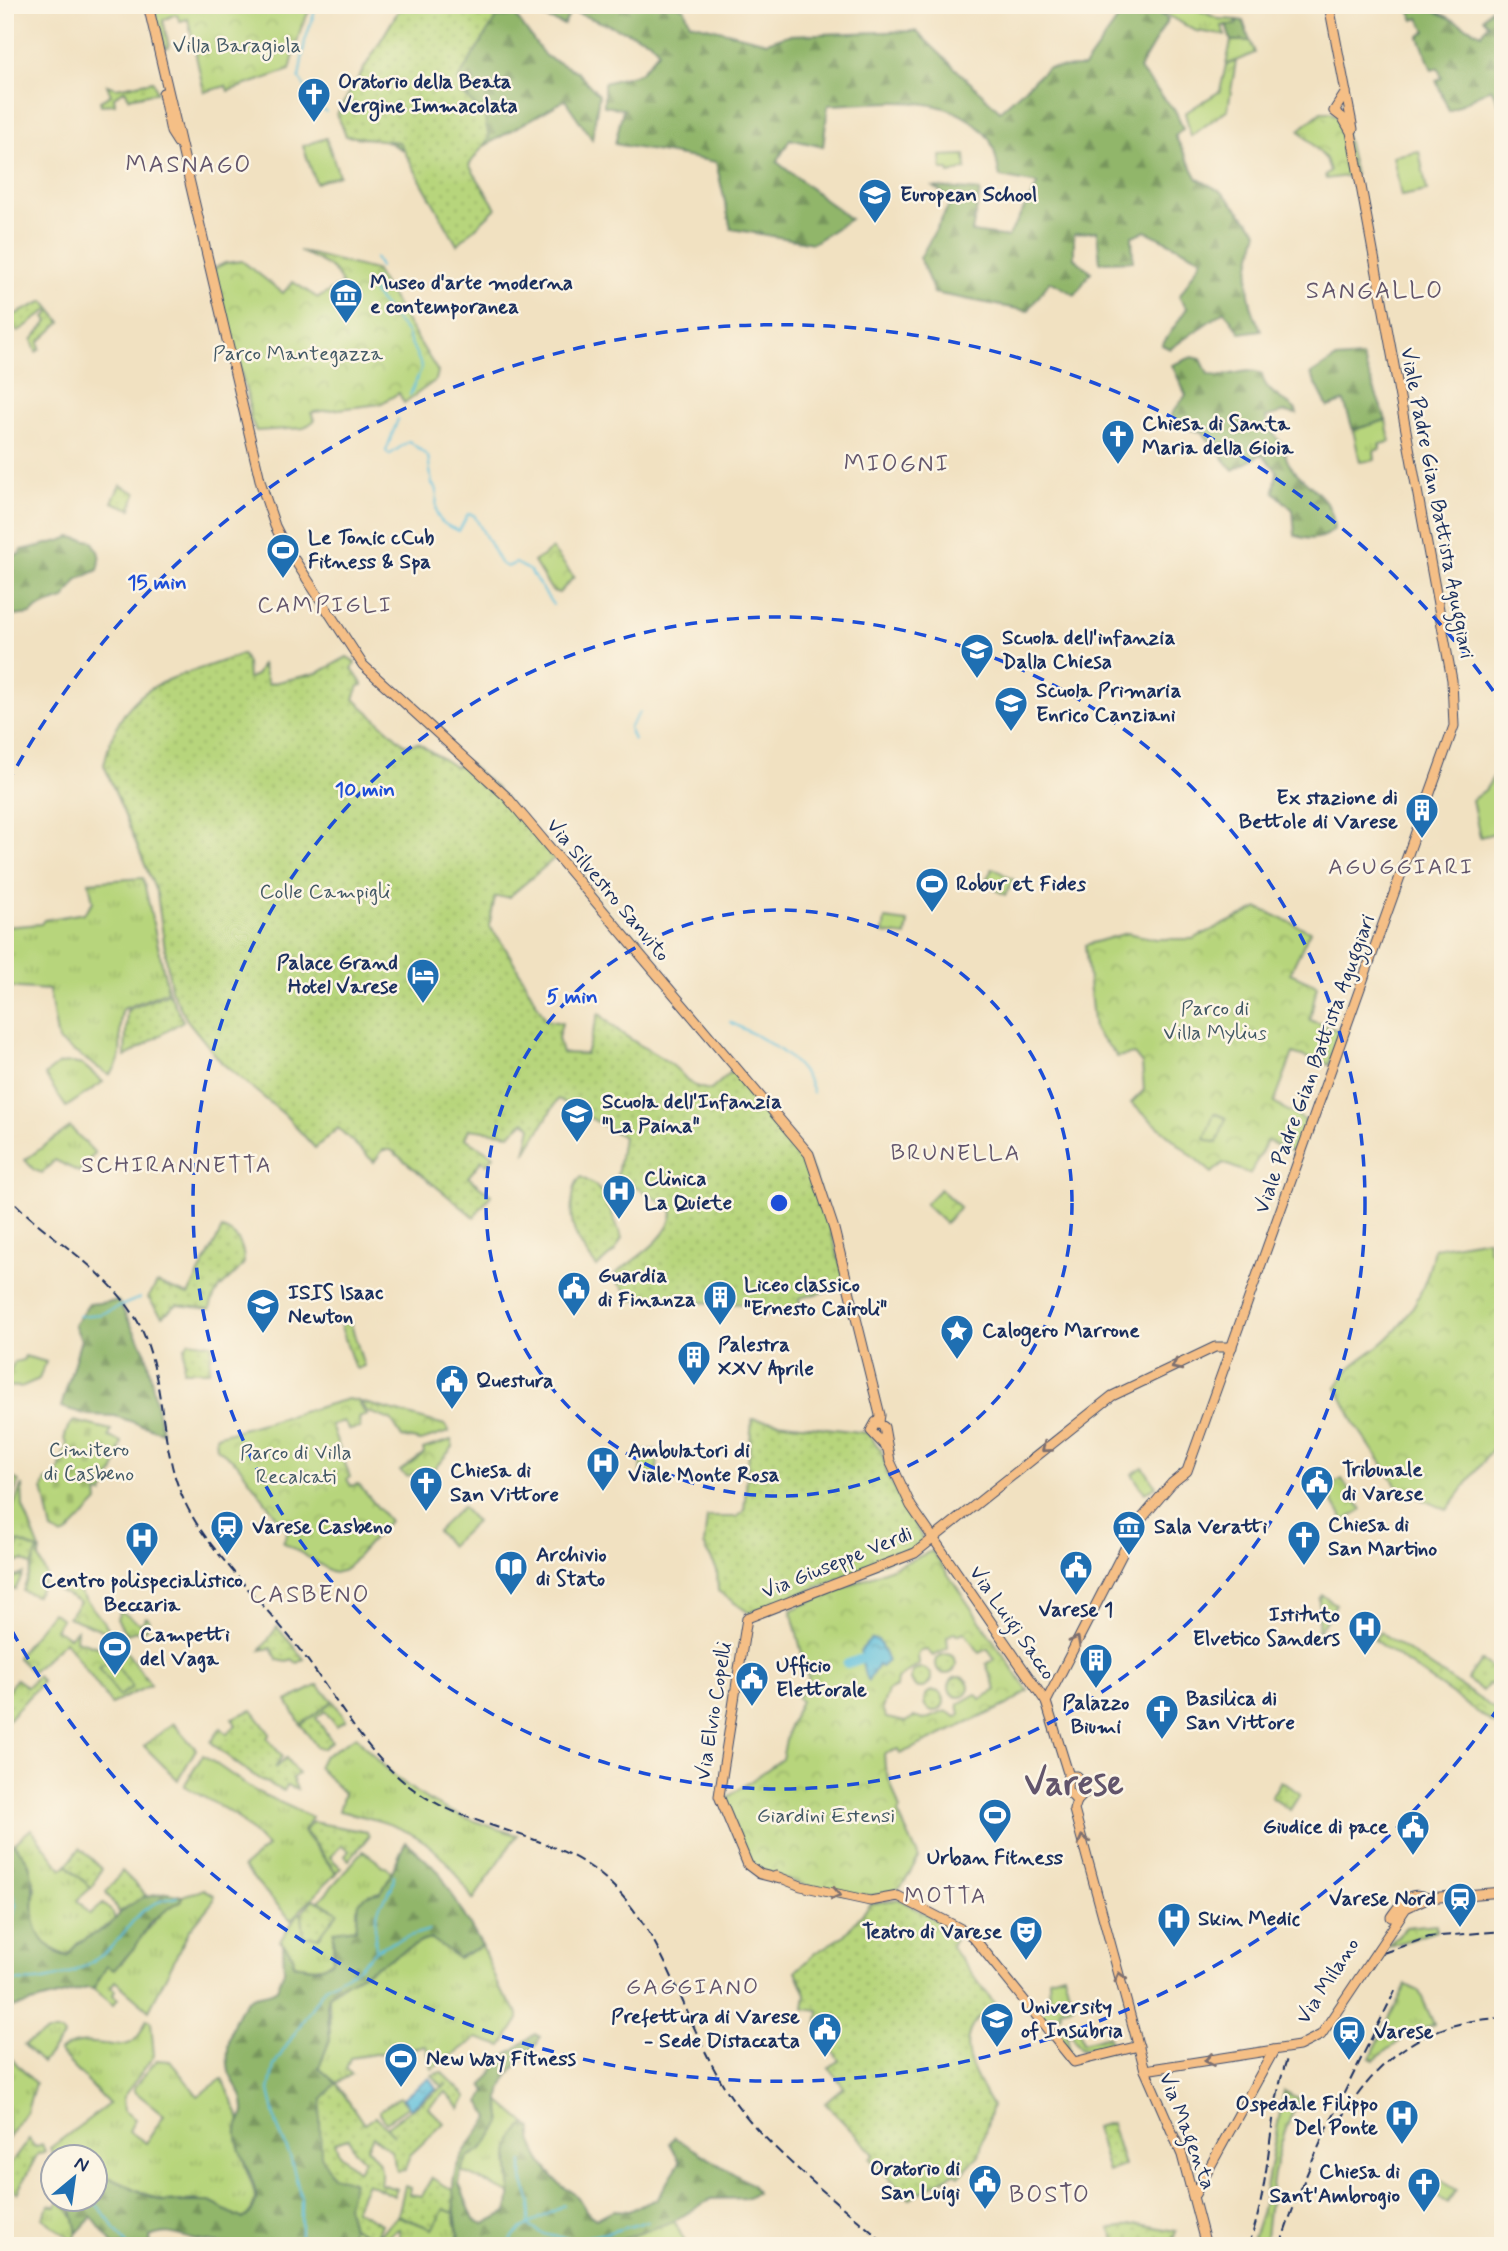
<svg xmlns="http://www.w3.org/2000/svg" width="1508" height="2251" font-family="Mynerve,sans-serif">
<defs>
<pattern id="grass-tufts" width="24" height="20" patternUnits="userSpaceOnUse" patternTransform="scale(1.75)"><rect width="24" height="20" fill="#b7d57b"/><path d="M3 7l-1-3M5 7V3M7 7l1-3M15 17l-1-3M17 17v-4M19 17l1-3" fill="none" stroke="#9db76d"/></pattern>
<pattern id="forest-firs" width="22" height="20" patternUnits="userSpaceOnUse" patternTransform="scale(1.75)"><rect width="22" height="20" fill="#91b66b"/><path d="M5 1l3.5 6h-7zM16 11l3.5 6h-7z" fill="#76945b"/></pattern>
<pattern id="cemetery-stones" width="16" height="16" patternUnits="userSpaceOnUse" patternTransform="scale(1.75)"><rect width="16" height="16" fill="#b7d57b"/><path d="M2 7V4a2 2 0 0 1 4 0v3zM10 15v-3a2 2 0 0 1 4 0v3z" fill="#9db76d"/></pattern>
<pattern id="park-crowns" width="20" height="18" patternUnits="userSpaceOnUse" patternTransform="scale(1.75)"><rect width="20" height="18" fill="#b7d57b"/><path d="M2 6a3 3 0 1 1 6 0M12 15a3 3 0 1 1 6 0" fill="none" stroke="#9db76d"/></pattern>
<pattern id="garden-dots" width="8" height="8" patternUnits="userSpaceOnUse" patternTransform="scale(1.75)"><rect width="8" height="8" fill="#b7d57b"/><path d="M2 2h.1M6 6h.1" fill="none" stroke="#9db76d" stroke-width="1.8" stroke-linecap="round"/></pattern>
<pattern id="water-ripples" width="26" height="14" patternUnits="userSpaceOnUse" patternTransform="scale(1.75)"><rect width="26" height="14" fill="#5dbfdc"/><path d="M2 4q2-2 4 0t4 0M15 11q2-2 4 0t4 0" fill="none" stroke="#4c9cb6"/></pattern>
</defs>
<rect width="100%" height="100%" fill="#fcf5e5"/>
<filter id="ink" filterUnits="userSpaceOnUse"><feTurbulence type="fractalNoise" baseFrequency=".0143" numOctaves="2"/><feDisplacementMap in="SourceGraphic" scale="14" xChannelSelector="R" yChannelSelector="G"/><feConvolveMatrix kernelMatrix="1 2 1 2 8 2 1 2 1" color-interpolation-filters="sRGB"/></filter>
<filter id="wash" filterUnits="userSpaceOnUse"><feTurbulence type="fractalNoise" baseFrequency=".00686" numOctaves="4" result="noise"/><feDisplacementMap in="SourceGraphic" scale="28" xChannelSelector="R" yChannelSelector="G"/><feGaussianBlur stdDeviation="1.57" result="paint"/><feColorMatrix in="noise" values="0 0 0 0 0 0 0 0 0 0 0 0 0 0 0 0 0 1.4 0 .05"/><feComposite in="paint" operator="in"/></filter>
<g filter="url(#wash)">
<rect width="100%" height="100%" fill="#f1e1c1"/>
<g fill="url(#grass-tufts)" stroke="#69826c" stroke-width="2">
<path d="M1149,5h38l32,14 18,1 -1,5 -14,1 3,9 -29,-4z"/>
<path d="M1231,41h19l5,12 -29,12z"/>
<path d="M1386,420l4,22 -10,2v5l-6,2 1,9 -15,2 -7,-32z"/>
<path d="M143,878l25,113 -45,18c-9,21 7,48 -14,66l-51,-34 -9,-51 -44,-3v-60l36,-3 3,-4 40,-7 9,-11 -4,-20z"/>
<path d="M72,1063l11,2 20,17 -37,25 -21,-32 14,-11z"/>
<path d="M70,1127l25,26 -16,19 -24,-12 -13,13 -8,-3 -9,-10z"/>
<path d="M25,1356l21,6 -7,17 -18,8 -16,-1 9,-24 9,-2z"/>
<path d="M22,1485l1,22 17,43 -1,8 8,19 -11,19 -13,-5 15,-41 -33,-13v-10z"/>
<path d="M1322,1595l14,9 -18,29 1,-34z"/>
<path d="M318,1685l15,16 -32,24 -14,-24z"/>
<path d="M173,1723l23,26 -18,31 -34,-34z"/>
<path d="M356,1736c51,61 87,76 161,99l-44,65c-35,-62 -67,-75 -134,-89l5,-18 -26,-26 5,-10z"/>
<path d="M203,1755l52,36 57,26 -9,15 33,41 -45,47 -48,-53 24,-20 -32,-32 -51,-29z"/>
<path d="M31,1829l31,40 5,-4 24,23 -14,12 13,14 13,-11 10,10 2,8 -38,23 -10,12 -20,-10 -12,-16 -3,-14 3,-29 -21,-43z"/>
<path d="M363,1851l28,20 -2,11 -8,11 -13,2 -11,14v18l-24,12v21c-11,11 -24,8 -39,5l-1,-9 -13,-15 18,-27 4,-1 3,24h14l18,-25 -18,-11z"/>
<path d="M203,1889l11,6v5l-25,31 -40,79 -34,-29 -4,6 4,3 -2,5 5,4 -5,6 -20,-16 14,-24 15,-2c18,-24 35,-51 61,-67 6,-4 13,-2 20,-7z"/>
<path d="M432,1938l26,20 24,-12 17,43 20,25v5l-17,27 -25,-8 -45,31 -6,-23 -76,12 -4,11 6,5 -16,9 -17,-15 11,-29 -1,-43c17,-16 80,-51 103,-58z"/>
<path d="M1064,1974l9,32 -13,3 1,6 -17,5 -9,-12 15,-6 -1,-24z"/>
<path d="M1406,1985l13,6 15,33 -32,15 -18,-10z"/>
<path d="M147,2019l4,3 3,34 -31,41 1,14 11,8 -6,12 17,12 18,-28 -30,-24v-4l23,-27 13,1 28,35 24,-17 20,43 -5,6c3,15 5,32 11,46 7,18 13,30 -5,45l-47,-19 -33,2 -68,-31 -1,-15h-40l-4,-8 59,-44 -50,-52c27,-23 59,5 77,-13 5,-5 8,-14 11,-20z"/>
<path d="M1065,2028l2,5 12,-4 4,14 25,-7 4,14 -26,6 -1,-3 6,-2 -1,-3 -9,1 -11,-17 -3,2 3,19 -17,-22z"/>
<path d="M47,2032h15l2,4 -22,27 -18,-18z"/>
<path d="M5,2052l30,31 -8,28 -19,28z"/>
<path d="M1284,2091l15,8c-26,50 -28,93 -34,147h-15l12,-36z"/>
<path d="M498,2100l28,24 -18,34 3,36 -50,-23 6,-13 14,-8 21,-27z"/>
<path d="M60,2199c8,12 22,22 14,42l-32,-23 8,-13 6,2z"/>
<path d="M444,2209l10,4 6,33h-60l-1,-17 -22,13 -1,4h-35l11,-19 23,11 23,-22 34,13z"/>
</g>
<g fill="url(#forest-firs)" stroke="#567264" stroke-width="2">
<path d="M402,5h274l8,3 6,15 77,19 21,-7 128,-4 84,80 47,-43 37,-1 44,-62h20l20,14 -29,50 37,43 7,17 -8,7 23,43 24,13 36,39c-10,40 -17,61 3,99l-20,3 -17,-22 -54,38 -8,-4 25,-37 -8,-11 23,-38 -56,-28 -14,5 1,25 -33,1 -3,-31 -23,3v24l17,14 -16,23 -25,-14 -22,30 -94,-18 -14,-35 32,-58 -18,-13 46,4 -8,41 36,5 30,-53 -38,-7c-3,-12 -5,-32 -13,-41 -39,-47 -106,-32 -159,-31l-5,42 -33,-8 -13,23 73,57 -37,24 -82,-14 -15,-67 -101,-18 8,-35 -19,-3v-23l36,-10 19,-22 -10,-11 -78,-29 -7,14 -37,-14 -12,4 30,41 31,15 23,24 -7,44 -27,-39 -86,49 -11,-53 -55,16 -3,42 -73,-40z"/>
<path d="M1406,5h18l57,29 7,-10 -5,-6 11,-13h9v106l-12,-23 -42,23 -13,-31 6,-2 -4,-10 -6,2 -13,-33 7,-6 -7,-13 -5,2z"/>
<path d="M1237,20l6,1 7,20h-19l-5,-16h10z"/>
<path d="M1192,357l9,2 7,15c18,7 36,-9 54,0 2,18 22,25 34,36l1,4 -13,-2 -18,5c1,13 9,17 16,28 4,6 3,14 8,20 17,23 44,31 44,64 -9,11 -26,12 -39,6l-2,-25 -19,-18 3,-21 -15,-17 -29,16 -31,-38 -21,-5 -10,-12 15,-20 -14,-30z"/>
<path d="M1362,357l24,63 -33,10 -9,-29 -16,6 -17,-33 24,-15z"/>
<path d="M70,537l22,4c7,10 10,17 6,29l-20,9 -14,20 -27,9 -6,6 -26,3v-59l15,-4 1,-4c7,-1 45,-10 49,-13z"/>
<path d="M118,1301l28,52 16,79 -47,-16 -27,-1 -27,-8 20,-68 -7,-14 15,-21z"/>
<path d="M5,1837c10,9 21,17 25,30 9,28 -6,56 18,78 6,6 11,10 19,11l10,-12 32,-18 13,-15 18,-13 27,-5 15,3 -1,4 -31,22 -14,24 -22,24 -7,-4 -14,23 -6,-1 -82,22z"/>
<path d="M406,1842l33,30 43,74 -24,12 -26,-19 -9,2 -81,44 -13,10 -2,10 3,34 -11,29 17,15c-33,42 -8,62 17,99l-6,24 5,23 -2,13 -6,4c-49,0 -99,3 -148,-6 -19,-4 -27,-11 -46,-3l1,9h-37l-22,-29 -15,16 -5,-23 -9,-5 -1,-6 32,-1 1,-27 68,31h47l33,17c34,-22 -10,-59 -6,-89 1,-14 10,-8 6,-29 -2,-11 -11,-19 -14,-29 -4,-22 1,-50 15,-68 8,-12 23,-7 33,-15l7,-18 -1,-28 10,13 1,9c15,3 28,6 39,-5l1,-29 22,-3 3,-26 9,-7 13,-3c11,-15 15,-34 25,-50z"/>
<path d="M535,2034l5,3 -3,7c-25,28 -44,36 -35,79l-21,27 -14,8 -6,13 -2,13 15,36 10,4 23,-12c11,-28 -12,-68 19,-88l6,5c-2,23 14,41 30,57 4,4 9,3 13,8 9,9 8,18 21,25l17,-9 16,1 28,-12 23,-37 -10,-19 4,-6 78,48 4,8 -8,5 -37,1 -42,25 -51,22h-158c-10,-71 -16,-71 30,-129l-10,-15 7,-11 -4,-6 22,-29z"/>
</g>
<path fill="url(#cemetery-stones)" stroke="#69826c" stroke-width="2" d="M74,1421l37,9 -2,7 13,5 -3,9 3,2 -19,41 -6,-1 1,9 -31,32 -6,2 -9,-5 -9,-43 3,-8 11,-3 10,-34 -3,-4 4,-12z"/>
<g fill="url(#park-crowns)" stroke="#69826c" stroke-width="2" fill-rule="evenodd">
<path d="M152,5h160l-11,23 -11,42 -62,21 -2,-5 -22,6 -16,-73 -8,2 -4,-7 -13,6 6,27 -4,1z"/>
<path d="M1236,61l-8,48 -37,27 -6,-23 35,-22 6,-26z"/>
<path d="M1321,112h10l12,10 12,53 -29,4 -1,-4 5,-4 -4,-12 -27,-29z"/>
<path d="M299,251l76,19 63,102 -2,8 -32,23 -5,-10 -19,11 -66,8 -3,1 4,7 -11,8 -48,3 -6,-13 -1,-16 -36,-133 12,-6 17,-2 41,32 10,-11 25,16 24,-14c-6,-18 -26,-25 -43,-33z"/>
<path d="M552,549l22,28 -15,16 -7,-2 -18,-29z"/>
<path d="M1258,908l52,23 -20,42 27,12 -7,35 30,11 -11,34 -36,-12 -19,50 32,18 -10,32 -29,-12 -17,33 -27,-11 -11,10 -81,-70 13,-13 -2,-26 -8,-10 -17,3c-6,-12 -17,-16 -23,-28l-9,-84 42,-12 29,6h37z"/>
<path d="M940,1189l20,18 -15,16 -20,-19z"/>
<path d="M1488,1239v11h15v130l-6,22 6,15v18l-56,75 -47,-20 -45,-66 -18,-36c7,-23 34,-33 50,-49 27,-25 41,-57 47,-91z"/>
<path d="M348,1399l10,2 8,14 -7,3 1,10 -11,2 -6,-9 -12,4 19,52 -3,2 4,7 7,-2 31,37 -44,49 -11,3 -51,-31 5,-10 -51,-69 -20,-15 -1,-12z"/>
<path d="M361,1402l84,23 4,7 -28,9 -19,-4 -11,-17 -25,-9z"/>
<path d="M451,1440l2,7 -34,40 -6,-13 -6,3 -7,-6 24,-18 -1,-4z"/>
<path d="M1342,1479l20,31 -18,11 -19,-32z"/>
<path d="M932,1551l96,140 -21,14 -107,49 -2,-5 -14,5 1,14 15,41 -2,4 21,45c-8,9 -11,25 -25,33 -22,15 -121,-10 -140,-27 -12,-12 -23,-48 -30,-64l58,-41 7,-33 12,-25 -4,-3 12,-17 -18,-71zM955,1632l2,3 7,-3 16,21 8,-4 7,10 -9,5 10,26 -16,9 -4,-5 -18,10 2,10 -4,3 -10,-6 -22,9 -10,-3 -9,5 -19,-4 -4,-9 6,-18 8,-4 1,-8 22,-15 -1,-9 3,-4 6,-1 6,6 15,-8 -1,-11z"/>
<path d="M63,1583l12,3 38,48 -45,-17 12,-15 -26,-14z"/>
<path d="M120,1611l21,13 5,-7 3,2 -2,9 -21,6 -9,-15z"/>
<path d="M52,1612l10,7 -7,10 14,8 8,-7 -1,10 31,10 2,-6 8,-5 34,46 -40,19 -46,-63 -33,31 -15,-15z"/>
<path d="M1380,1632l122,82 -6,11 -122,-85z"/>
<path d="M1436,1924v7l-49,16 19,-20z"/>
<path d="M1383,2032l17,9 -26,19 -4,-2z"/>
<path d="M674,2221l13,25h-83z"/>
</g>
<g fill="url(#garden-dots)" stroke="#69826c" stroke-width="2" fill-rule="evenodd">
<path d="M402,5h109l4,10 -19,3 -37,60 2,14 23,23 5,23 -20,27 27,43 -39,37 -58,-103 -53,-6 -9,-22z"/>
<path d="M153,81l4,11 -28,6 -4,-8 -11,7 1,7 -14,1 -1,-4 11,-6 -4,-10 9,3z"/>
<path d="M44,301l17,21 -22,20 1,7 -4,3 -4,-12 16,-19 -3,-4 5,-4 -2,-3 -30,22 -13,-13z"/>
<path d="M120,485l16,8 -5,16 -19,-7z"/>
<path d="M242,654l5,9 1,16 9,-5 5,-10 6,20 50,-11 29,-16 8,5 -3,7 11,16 -4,1 -5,13 51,46 13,-2 37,24 9,-7 32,28 59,70 -46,39h-14l-6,29c24,28 38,63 57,94l16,3 -4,15 4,15 24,1 13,-41c20,22 42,32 67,48 22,13 16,25 45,29l21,-19 72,85 10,19 33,111 -48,12 1,8 -42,11 -11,-13 -117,-4 -4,-3 2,-5 -17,-15c20,-16 64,-40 61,-69l-55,-32 6,-39 -65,-38 -33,55 6,-27 -6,-6 -15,13 -41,-5 -4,9 29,18 -7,8 -5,-4 -14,17 23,18 -17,22 -83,-67h-8l-9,12 -36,-34 -23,20 -30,-33 -63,-52 -35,-43 -16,-30 -14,-96 -53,-129c19,-88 67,-83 138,-111z"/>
<path d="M169,993l14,28 -58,36 2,-47z"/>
<path d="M581,1177l15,9 9,11 17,41 -7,13 -18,16c-19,-24 -30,-39 -24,-70 1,-9 2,-14 8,-20z"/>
<path d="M222,1229c16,5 22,18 22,34 -15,22 -27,18 -34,46l-33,-4 -15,11 -14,-18 9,-15 31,12z"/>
<path d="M350,1321l14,45 -7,3 -3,-3 -14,-42z"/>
<path d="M189,1341l23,3 -3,27h-26l2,-24z"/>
<path d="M752,1419l115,14 14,17 8,29 35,62 -11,10 -164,62 -31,-22 -1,-21 -13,-25 3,-28h30l7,-6z"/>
<path d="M5,1474l14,7 -13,30 -1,-1z"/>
<path d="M19,1542l19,8 -6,16 -9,-6 -9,4 -4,11 6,2 7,-3 -8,16 -10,-3v-11z"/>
<path d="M277,1627l27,32 -7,4 -5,-4 -5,3 -9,-2 -7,-12 -10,2z"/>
<circle cx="946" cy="1664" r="10"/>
<path d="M1481,1660l18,13 -6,9 4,3 -8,-1 -6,7 -16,-11z"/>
<circle cx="921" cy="1678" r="10"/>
<path d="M37,1676l5,6 -37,41v-28l11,-16 11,8z"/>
<circle cx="959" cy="1687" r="10"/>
<circle cx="934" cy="1701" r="10"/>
<path d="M333,1701l13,19 -10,6 -11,-15 -9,7 16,23 -9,8 -6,-2 -16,-22z"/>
<path d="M252,1710l18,24 -3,4 15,18 -7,12 11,-10 12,16 -6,4 5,11 -10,-4 -3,6c-27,-11 -51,-29 -73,-49l10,-14 6,6 9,-9 -4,-7z"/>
<path d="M1281,1781l19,13 -10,16 -19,-13z"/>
<path d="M312,1822l55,10 2,4 -20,24 -4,-4 4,-5 -7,-6 -12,12 11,11 -5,4 -31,-41z"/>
<path d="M80,1848l22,21 -11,19 -24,-23z"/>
<path d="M122,1871l24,24 -27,17 -13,-20z"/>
<path d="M313,1899l25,13 -19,25h-15l-2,-24z"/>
<path d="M898,1899l61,34 -8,13 47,62c-6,4 -15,7 -20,11 -26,26 1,63 14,87l-13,49 -20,21 -4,-3 -5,2 -40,24 -40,-40 4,-5 -49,-51 19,-16 -15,-19 10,-8 -22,-32 2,-17 -15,-2 2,-15 -10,-23 19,-18 28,-17 28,-32z"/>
<path d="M441,2072l26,25 -7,11 -14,-16 -18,15 16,16 -34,32 -5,15 -8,1 -6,-20 -18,-15 -6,12c11,12 17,19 13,36l17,5 -3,7 -27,-13 -12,27 26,14 -6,14 -23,-11 -5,-21 6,-24 -21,-6 -11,-21 -1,-38 2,-17 14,-17 28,41 12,-8 18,19 -8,-8 61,-43 -5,2 -10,-11zM349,2138l3,10 12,12 -6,11 -19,-17 -4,-12z"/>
<path d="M1111,2123l13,43 -16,6 -13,-45z"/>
<path d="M29,2139l6,8 7,-3 3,7 -8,4 -20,38 -12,-11v-10z"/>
<path d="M432,2178l21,12 1,23 -10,-4 -12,20 -34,-14 7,-29 5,2 -1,6 13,2z"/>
<path d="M1139,2224l37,7 -5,15h-53l-8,-17z"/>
</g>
<g fill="#b7d57b" stroke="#69826c" stroke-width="2">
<path d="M326,138l13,37 -23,8 -13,-37z"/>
<path d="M1419,151l8,40 -26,5 -8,-40z"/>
<path d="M965,155l1,14 -17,4 -1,-3h-6l-1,-14z"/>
<path d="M1503,762v69l-23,6 -8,-37 13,-10z"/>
<path d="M993,868l21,12 -9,15 -21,-12z"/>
<path d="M885,919l23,3 -2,14 -23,-3z"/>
<path d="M1214,1113l12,5 -9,25 -12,-4z"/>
<path d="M643,1450l16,1 -3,26 -15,-1z"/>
<path d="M1143,1467l13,19 -11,7 -13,-19z"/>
<path d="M462,1507l14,15 -26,24 -13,-15z"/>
<path d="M112,1659l20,28 -13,9 -20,-29z"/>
<path d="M400,2097l8,10 -22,15 -7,-11z"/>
<path d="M1438,2178l18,12 -9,13 -17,-12z"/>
</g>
<g fill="url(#water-ripples)" stroke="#3c779d" stroke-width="2">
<path d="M871,1639l7,1 10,21 -7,6 -3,-2 -10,16c-8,-11 -3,-20 -8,-30z"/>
<path d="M430,2078l7,10 -27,20 -7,-10z"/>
</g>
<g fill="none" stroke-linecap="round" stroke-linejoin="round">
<g stroke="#5dbfdc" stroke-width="2">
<path d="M317,5l-12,36 -6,37 18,27 9,7"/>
<path d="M375,258l5,9"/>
<path d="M376,279l-3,14 33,39 16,35 -12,28"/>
<path d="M398,419l-12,32 3,4 20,-14 19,15 4,28 5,6c-1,25 -4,31 22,41l9,-17 6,1 26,48 7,4 9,-4 14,8 23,34"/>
<path d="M634,740l-5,-12 11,-16"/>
<path d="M730,1022c30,15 74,36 83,71"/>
<path d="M79,1316l22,-2 39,-16"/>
<path d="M5,1873l11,32 -11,31"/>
<path d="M376,1948c-2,-14 -2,-31 5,-44 7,-14 12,-11 13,-29"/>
<path d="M5,1979c34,8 75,-5 102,-28 27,-25 28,-47 70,-54"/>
<path d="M522,2161v16l9,25 -3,23c35,26 82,7 120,-4"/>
<path d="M92,2198l36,48"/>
<path d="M301,2246v-48l-11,-42 -13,-30 -8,-36 5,-25 51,-78 33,-19 18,-18 21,-10 32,-10"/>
<path d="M507,2246c10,-22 37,-27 57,-41"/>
</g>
<path stroke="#5dbfdc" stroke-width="9" d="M847,1664l16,-6"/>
</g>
</g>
<g filter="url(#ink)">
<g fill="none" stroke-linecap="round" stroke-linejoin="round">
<defs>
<g id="major">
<path d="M148,5l113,479 14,42 8,16 80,123 144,132 302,357 25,75 46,186 -1,7"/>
<path d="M1329,5l24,124"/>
<path d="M163,93l8,39 7,11"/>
<path d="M887,1448l-16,-17 5,-9 8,5 6,34 21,45 135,196 22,71 -1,17 10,11"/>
<path d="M1046,1702l92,-179 34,-40 15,-12 267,-745 -2,-46 -101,-548 -8,-14 -9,-7 12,-19"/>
<path d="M1068,1776h9l7,9v9l-7,7"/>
<path d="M1077,1801l-3,9 71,260 37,85 24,91"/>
<path d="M776,1876l25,10 69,15 28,-5 67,35 8,6 101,125 65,-16"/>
<path d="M780,1879l-20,-5 -12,-9 -29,-69 28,-178 168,-65 197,-157 103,-49h17"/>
<path d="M1391,1917c10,-14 18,-28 36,-19"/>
<path d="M1145,2070l154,-24 22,-11 85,-127 21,-10 76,-6"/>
<path d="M1195,2194l79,-144"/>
</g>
</defs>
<use href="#major" stroke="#3b4a6d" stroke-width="11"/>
<use href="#major" stroke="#f5bf86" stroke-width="9"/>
<g stroke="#1b2f5e" stroke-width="2" stroke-dasharray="10 5" stroke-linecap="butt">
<path d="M5,1193c42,46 102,74 133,129 22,42 22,94 33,139 6,30 21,59 40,83 29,38 63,72 92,110 35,47 64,103 113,137 62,43 144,40 198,96 54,54 71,136 110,199 36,59 112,114 164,160"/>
<path d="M1383,1953l46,-16 74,-6"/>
<path d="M1340,2121c40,-65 85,-100 163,-103"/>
<path d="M1248,2246c24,-61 18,-129 40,-190"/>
<path d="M1280,2246c29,-90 75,-174 117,-259"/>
</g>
</g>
<defs><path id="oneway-chevron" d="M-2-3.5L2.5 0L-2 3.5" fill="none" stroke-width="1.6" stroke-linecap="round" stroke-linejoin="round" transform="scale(1.75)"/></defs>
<g stroke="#7d7070">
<use href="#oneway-chevron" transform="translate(1176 1366) rotate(154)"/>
<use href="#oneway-chevron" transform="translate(1046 1448) rotate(140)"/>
<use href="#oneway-chevron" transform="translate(1076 1641) rotate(-63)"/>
<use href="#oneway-chevron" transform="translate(1083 1840) rotate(-106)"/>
<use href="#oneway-chevron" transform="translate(836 1894) rotate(12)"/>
<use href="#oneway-chevron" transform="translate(1120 1977) rotate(-104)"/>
<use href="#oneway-chevron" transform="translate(1209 2060) rotate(171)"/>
</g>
</g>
<g fill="none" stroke="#1d4ed8" stroke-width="3.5" stroke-dasharray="12 9">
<circle cx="779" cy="1203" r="293"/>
<circle cx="779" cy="1203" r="586"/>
<path d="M1499 1707A879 879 0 0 1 7 1622M7 784A879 879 0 0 1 1499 699"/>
</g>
<defs>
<symbol id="church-pin" viewBox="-11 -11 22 30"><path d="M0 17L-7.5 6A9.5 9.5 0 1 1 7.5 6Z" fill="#1f6fb2" stroke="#fcf5e5"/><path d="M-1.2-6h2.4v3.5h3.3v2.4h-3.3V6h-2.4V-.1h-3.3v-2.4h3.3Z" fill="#fff"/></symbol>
<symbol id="school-pin" viewBox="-11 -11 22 30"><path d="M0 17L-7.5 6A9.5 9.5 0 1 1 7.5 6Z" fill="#1f6fb2" stroke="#fcf5e5"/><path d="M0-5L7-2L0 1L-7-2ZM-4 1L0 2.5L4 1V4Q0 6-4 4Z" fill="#fff"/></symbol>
<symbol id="museum-pin" viewBox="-11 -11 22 30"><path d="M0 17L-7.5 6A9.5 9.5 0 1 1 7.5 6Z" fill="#1f6fb2" stroke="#fcf5e5"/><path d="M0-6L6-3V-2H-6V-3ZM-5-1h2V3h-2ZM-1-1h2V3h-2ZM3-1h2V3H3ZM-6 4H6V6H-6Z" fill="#fff"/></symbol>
<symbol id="stadium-pin" viewBox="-11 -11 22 30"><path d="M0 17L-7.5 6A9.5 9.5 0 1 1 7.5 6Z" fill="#1f6fb2" stroke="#fcf5e5"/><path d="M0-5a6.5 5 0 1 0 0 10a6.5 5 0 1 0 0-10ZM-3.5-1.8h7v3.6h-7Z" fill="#fff"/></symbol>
<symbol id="building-pin" viewBox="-11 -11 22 30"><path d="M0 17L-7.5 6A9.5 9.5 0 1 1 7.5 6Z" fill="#1f6fb2" stroke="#fcf5e5"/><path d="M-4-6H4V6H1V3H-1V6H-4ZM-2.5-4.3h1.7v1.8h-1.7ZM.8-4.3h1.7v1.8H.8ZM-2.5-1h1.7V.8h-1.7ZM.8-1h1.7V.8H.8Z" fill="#fff"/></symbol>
<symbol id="hotel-pin" viewBox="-11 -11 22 30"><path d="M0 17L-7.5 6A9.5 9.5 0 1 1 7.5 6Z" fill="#1f6fb2" stroke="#fcf5e5"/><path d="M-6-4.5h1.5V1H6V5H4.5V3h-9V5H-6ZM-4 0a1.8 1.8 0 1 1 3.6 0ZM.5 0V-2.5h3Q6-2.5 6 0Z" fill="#fff"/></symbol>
<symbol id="hospital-pin" viewBox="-11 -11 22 30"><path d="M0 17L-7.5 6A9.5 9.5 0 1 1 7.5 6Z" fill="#1f6fb2" stroke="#fcf5e5"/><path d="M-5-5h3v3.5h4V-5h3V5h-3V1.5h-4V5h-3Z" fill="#fff"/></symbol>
<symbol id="civic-pin" viewBox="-11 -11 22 30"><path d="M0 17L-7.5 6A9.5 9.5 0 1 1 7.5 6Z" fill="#1f6fb2" stroke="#fcf5e5"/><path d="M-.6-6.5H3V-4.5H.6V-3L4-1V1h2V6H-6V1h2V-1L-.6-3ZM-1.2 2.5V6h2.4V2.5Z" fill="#fff"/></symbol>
<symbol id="sight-pin" viewBox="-11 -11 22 30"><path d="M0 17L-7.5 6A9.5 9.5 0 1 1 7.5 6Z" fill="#1f6fb2" stroke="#fcf5e5"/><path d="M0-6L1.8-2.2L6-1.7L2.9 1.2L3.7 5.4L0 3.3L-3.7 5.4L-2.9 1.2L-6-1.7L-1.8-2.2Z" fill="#fff"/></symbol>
<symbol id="station-pin" viewBox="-11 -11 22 30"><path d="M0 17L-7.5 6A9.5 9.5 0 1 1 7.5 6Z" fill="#1f6fb2" stroke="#fcf5e5"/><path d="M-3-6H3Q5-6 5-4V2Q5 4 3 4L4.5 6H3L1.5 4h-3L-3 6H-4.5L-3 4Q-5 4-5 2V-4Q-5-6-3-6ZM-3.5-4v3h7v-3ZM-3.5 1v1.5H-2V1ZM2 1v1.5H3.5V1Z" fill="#fff"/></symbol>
<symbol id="library-pin" viewBox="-11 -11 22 30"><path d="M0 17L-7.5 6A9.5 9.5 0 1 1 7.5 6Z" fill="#1f6fb2" stroke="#fcf5e5"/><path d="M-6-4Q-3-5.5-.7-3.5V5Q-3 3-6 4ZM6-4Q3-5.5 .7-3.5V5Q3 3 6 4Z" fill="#fff"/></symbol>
<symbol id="theatre-pin" viewBox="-11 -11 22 30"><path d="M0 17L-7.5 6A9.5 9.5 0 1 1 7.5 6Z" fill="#1f6fb2" stroke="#fcf5e5"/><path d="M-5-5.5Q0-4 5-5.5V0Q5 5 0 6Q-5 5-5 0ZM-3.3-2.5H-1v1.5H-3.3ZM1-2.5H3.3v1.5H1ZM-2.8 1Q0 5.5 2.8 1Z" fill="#fff"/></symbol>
<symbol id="university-pin" viewBox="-11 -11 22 30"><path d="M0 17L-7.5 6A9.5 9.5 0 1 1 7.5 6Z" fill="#1f6fb2" stroke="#fcf5e5"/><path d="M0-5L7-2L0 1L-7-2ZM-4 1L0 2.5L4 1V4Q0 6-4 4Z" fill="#fff"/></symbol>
</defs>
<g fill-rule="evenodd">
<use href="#church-pin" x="295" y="75" width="38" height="52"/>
<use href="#school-pin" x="856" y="176" width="38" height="52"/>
<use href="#museum-pin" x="327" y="276" width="38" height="52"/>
<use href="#church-pin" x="1099" y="417" width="38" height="52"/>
<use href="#stadium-pin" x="264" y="531" width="38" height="52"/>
<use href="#school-pin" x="958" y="631" width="38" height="52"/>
<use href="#school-pin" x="992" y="684" width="38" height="52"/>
<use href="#building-pin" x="1403" y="791" width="38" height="52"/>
<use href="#stadium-pin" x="913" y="865" width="38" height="52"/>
<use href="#hotel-pin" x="404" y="956" width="38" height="52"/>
<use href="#school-pin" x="558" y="1095" width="38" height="52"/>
<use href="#hospital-pin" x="600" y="1172" width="38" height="52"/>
<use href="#civic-pin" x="555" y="1269" width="38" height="52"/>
<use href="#building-pin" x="701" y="1278" width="38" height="52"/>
<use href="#school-pin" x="244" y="1286" width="38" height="52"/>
<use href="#sight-pin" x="938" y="1312" width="38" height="52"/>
<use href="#building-pin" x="675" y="1338" width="38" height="52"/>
<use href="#civic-pin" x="433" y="1362" width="38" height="52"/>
<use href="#hospital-pin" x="584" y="1444" width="38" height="52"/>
<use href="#civic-pin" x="1298" y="1463" width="38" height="52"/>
<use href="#church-pin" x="407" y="1464" width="38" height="52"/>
<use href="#station-pin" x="208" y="1508" width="38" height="52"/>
<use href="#museum-pin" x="1110" y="1508" width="38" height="52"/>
<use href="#church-pin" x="1285" y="1518" width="38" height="52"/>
<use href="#hospital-pin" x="123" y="1519" width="38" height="52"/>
<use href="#library-pin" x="492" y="1548" width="38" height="52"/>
<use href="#civic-pin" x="1057" y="1548" width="38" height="52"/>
<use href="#hospital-pin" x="1346" y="1608" width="38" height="52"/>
<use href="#stadium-pin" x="96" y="1628" width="38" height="52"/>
<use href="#building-pin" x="1077" y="1641" width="38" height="52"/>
<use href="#civic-pin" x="733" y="1659" width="38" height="52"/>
<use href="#church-pin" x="1143" y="1692" width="38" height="52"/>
<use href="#stadium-pin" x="976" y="1796" width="38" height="52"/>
<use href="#civic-pin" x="1394" y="1808" width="38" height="52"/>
<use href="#station-pin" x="1441" y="1880" width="38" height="52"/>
<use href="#hospital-pin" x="1155" y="1900" width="38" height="52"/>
<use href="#theatre-pin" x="1007" y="1913" width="38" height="52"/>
<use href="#university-pin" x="978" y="2000" width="38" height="52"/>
<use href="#civic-pin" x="806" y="2010" width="38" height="52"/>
<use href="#station-pin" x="1330" y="2013" width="38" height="52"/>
<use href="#stadium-pin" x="382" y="2040" width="38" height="52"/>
<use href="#hospital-pin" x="1383" y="2097" width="38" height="52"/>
<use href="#civic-pin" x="966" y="2162" width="38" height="52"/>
<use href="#church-pin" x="1405" y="2165" width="38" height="52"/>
</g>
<g text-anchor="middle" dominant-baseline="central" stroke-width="5" stroke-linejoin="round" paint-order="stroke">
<g font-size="21" fill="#425865" stroke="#fcf5e5">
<text x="237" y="46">Villa Baragiola</text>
<text x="298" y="354">Parco Mantegazza</text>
<text x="325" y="892">Colle Campigli</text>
<text x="1215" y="1009">Parco di<tspan x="1215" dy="24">Villa Mylius</tspan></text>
<text x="89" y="1450">Cimitero<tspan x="89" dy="24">di Casbeno</tspan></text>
<text x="296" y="1453">Parco di Villa<tspan x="296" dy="24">Recalcati</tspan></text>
<text x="826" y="1816">Giardini Estensi</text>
</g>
<g font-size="21" font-weight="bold" fill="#1b2f5e" stroke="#fcf5e5" text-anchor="start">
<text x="338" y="82">Oratorio della Beata<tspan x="338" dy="24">Vergine Immacolata</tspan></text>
<text x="900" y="195">European School</text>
<text x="370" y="283">Museo d'arte moderna<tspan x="370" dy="24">e contemporanea</tspan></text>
<text x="1142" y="424">Chiesa di Santa<tspan x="1142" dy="24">Maria della Gioia</tspan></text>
<text x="308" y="538">Le Tonic cCub<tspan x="308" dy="24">Fitness &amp; Spa</tspan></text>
<text x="1002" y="638">Scuola dell'infanzia<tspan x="1002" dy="24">Dalla Chiesa</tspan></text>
<text x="1036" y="691">Scuola Primaria<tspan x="1036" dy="24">Enrico Canziani</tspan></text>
<text x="1398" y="798" text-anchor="end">Ex stazione di<tspan x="1398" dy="24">Bettole di Varese</tspan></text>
<text x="956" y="884">Robur et Fides</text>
<text x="398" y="963" text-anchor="end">Palace Grand<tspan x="398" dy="24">Hotel Varese</tspan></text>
<text x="602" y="1102">Scuola dell'Infanzia<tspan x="602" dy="24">"La Paina"</tspan></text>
<text x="644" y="1179">Clinica<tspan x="644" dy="24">La Quiete</tspan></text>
<text x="598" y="1276">Guardia<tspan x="598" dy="24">di Finanza</tspan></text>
<text x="744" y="1285">Liceo classico<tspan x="744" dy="24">"Ernesto Cairoli"</tspan></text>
<text x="288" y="1293">ISIS Isaac<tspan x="288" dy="24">Newton</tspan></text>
<text x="982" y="1331">Calogero Marrone</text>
<text x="718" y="1345">Palestra<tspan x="718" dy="24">XXV Aprile</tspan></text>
<text x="476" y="1381">Questura</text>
<text x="628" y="1451">Ambulatori di<tspan x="628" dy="24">Viale Monte Rosa</tspan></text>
<text x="1342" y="1470">Tribunale<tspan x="1342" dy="24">di Varese</tspan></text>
<text x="450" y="1471">Chiesa di<tspan x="450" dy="24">San Vittore</tspan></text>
<text x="1328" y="1525">Chiesa di<tspan x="1328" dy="24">San Martino</tspan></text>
<text x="252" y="1527">Varese Casbeno</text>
<text x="1154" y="1527">Sala Veratti</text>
<text x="536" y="1555">Archivio<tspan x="536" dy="24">di Stato</tspan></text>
<text x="142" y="1581" text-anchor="middle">Centro polispecialistico<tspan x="142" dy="24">Beccaria</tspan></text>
<text x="1076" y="1610" text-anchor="middle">Varese 1</text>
<text x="1340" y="1615" text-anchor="end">Istituto<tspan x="1340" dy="24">Elvetico Sanders</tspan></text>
<text x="140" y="1635">Campetti<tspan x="140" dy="24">del Vaga</tspan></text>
<text x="776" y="1666">Ufficio<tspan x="776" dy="24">Elettorale</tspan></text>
<text x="1186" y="1699">Basilica di<tspan x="1186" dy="24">San Vittore</tspan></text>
<text x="1096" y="1703" text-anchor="middle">Palazzo<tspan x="1096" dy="24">Biumi</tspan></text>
<text x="1388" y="1827" text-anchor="end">Giudice di pace</text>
<text x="995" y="1858" text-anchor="middle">Urban Fitness</text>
<text x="1436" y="1899" text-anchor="end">Varese Nord</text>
<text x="1198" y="1919">Skin Medic</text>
<text x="1002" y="1932" text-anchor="end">Teatro di Varese</text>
<text x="1021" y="2007">University<tspan x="1021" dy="24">of Insubria</tspan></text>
<text x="800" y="2017" text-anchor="end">Prefettura di Varese<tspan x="800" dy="24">- Sede Distaccata</tspan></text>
<text x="1374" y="2032">Varese</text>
<text x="426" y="2059">New Way Fitness</text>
<text x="1378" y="2104" text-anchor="end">Ospedale Filippo<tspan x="1378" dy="24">Del Ponte</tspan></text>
<text x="960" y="2169" text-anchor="end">Oratorio di<tspan x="960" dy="24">San Luigi</tspan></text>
<text x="1400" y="2172" text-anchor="end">Chiesa di<tspan x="1400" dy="24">Sant'Ambrogio</tspan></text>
</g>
<g font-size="21" fill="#1b2f5e" stroke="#fcf5e5">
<text transform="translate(1437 503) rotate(79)">Viale Padre Gian Battista Aguggiari</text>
<text transform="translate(608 890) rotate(50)">Via Silvestro Sanvito</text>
<text transform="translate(1315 1064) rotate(-70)">Viale Padre Gian Battista Aguggiari</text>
<text transform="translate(837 1563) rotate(-22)">Via Giuseppe Verdi</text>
<text transform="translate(1012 1623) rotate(55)">Via Luigi Sacco</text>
<text transform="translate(714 1711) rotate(-81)">Via Elvio Copelli</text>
<text transform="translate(1328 1981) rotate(-57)">Via Milano</text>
<text transform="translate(1187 2131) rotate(69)">Via Magenta</text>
</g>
<g font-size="23" letter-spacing="2" fill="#62556c" stroke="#fcf5e5">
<text x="325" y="606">CAMPIGLI</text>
<text x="1401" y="868">AGUGGIARI</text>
<text x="956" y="1154">BRUNELLA</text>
<text x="177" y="1166">SCHIRANNETTA</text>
<text x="946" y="1897">MOTTA</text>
<text x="693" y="1988">GAGGIANO</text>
</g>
<g font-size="24" letter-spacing="2" fill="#62556c" stroke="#fcf5e5">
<text x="189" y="165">MASNAGO</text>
<text x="1375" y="291">SANGALLO</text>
<text x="897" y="464">MIOGNI</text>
<text x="310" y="1595">CASBENO</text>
<text x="1050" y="2195">BOSTO</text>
</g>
<g font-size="35" font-weight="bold" fill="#62556c" stroke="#fcf5e5">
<text x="1074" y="1784">Varese</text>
</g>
</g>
<circle cx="779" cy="1203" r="10" fill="#1d4ed8" stroke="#fcf5e5" stroke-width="3.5"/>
<g font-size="21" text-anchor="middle" font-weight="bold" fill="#1d4ed8" stroke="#fcf5e5" stroke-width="5" stroke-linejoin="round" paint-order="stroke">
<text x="157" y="589">15 min</text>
<text x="365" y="796">10 min</text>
<text x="572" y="1003">5 min</text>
</g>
<rect width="1508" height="2251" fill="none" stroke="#fcf5e5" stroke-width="28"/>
<g transform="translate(74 2178) rotate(29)"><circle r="33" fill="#fcf5e5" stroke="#a2a6af" stroke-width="2"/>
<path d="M0-5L12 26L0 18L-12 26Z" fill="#1f6fb2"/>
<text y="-10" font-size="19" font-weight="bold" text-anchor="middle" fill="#1b2f5e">N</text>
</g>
</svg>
